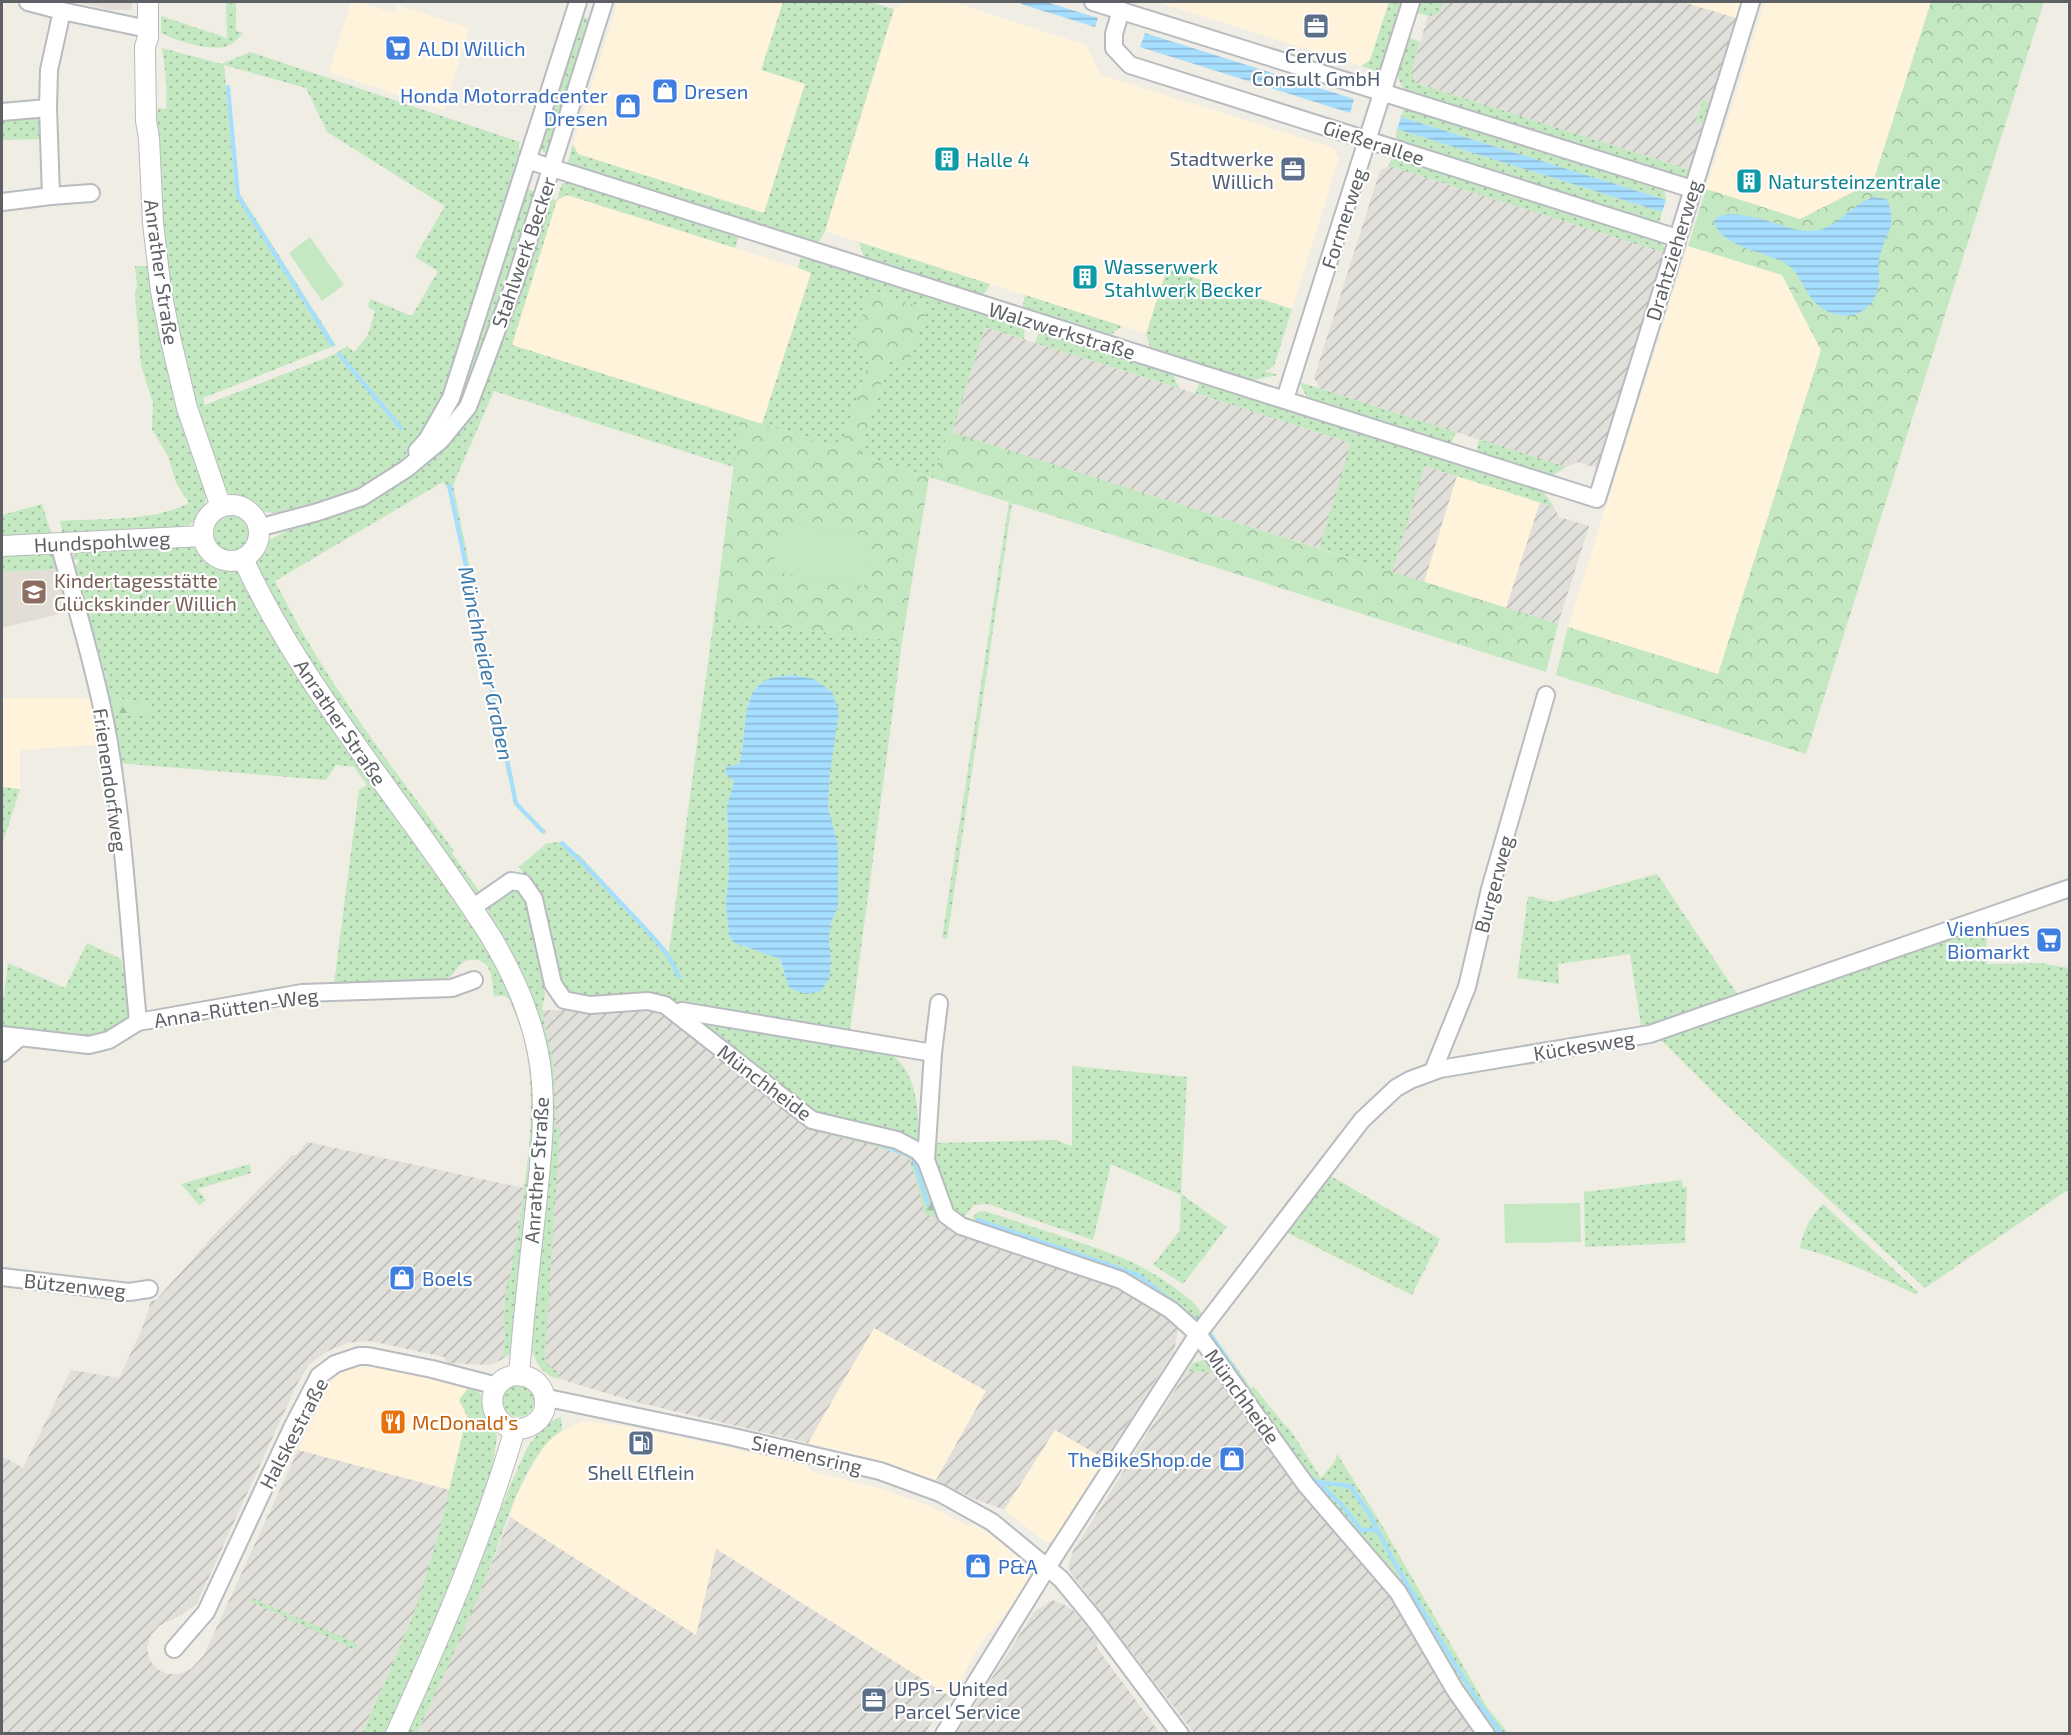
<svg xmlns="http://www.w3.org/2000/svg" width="2071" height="1735" font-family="'Exo 2',sans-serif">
<defs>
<pattern id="industrial-furrows" width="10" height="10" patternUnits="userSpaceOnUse" patternTransform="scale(1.5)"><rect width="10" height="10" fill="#e1dfd9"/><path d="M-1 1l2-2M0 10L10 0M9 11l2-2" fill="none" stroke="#bab8b4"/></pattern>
<pattern id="grass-dots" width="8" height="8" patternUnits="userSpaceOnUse" patternTransform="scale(1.5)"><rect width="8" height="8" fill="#c4e8c1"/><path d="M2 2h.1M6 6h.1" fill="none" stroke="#a2bfa1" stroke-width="1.8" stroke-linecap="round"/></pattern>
<pattern id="forest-firs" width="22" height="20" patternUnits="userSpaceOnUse" patternTransform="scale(1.5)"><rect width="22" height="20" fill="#c4e8c1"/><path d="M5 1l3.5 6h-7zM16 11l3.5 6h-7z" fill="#a2bfa1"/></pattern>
<pattern id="park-crowns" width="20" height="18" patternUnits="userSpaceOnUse" patternTransform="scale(1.5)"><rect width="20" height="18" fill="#c4e8c1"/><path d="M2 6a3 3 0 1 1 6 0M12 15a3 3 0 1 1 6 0" fill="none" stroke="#a2bfa1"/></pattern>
<pattern id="water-rules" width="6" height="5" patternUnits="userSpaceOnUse" patternTransform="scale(1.5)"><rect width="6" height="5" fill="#a6deff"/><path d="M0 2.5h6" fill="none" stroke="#8ab7d2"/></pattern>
</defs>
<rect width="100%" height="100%" fill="#f0ede5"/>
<g fill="#fff4db">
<path d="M351,2h6l37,11 3,-8 72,23 -25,82 -115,-38z"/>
<path d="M618,2h165l-21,68 43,14 -41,129 -186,-59 -5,-10z"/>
<path d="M910,2h42l134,43 15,30 233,73 5,10 -47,151 -125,-40 -21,65 -321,-103 69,-222z"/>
<path d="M1157,2h232l-19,58 -9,6z"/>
<path d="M1683,2h62l-6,17z"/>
<path d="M1765,2h166l-58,180 -73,37 -94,-30z"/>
<path d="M567,195l244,77 -49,152 -250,-79 45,-145z"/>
<path d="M1688,246l94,29 39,75 -103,325 -150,-48z"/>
<path d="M1457,476l83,26 -34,106 -82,-26z"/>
<path d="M2,698h92l11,46 -85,6v39l-18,-2z"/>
<path d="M874,1328l112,63 -50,89 -70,-23 -58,-14z"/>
<path d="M375,1366l62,14 30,10 -8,10 8,16 -18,70 1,4 -152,-40 33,-68 12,-10 15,-5z"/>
<path d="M582,1421l37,4 60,12 128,28 4,6 71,18 50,18 36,19 8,-1 33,23 14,13 5,9 -1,10 -10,20 -32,38 -15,23 -16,38 -237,-150 -21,87 -186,-119 5,-19 28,-50 8,-10z"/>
<path d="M1055,1430l50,29 -51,81 -7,3 -43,-33z"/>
</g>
<g fill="url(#industrial-furrows)">
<path d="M1443,2h240l56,17 -27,85 -9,-3 -7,20h11l-16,49 -275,-87 -5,-10 17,-57 11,-2z"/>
<path d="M1389,166l276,87 -68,215 -19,-6 -12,5 -246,-78 -6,-11 66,-207z"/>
<path d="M985,327l367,116 -33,105 -367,-115z"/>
<path d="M1425,466l32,10 -33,106 -32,-10z"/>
<path d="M1540,502l14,5 5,10 30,9 -31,98 -52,-16z"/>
<path d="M651,1006l220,139 38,12 30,57 178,71 51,27 10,18 -4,21 -69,108 -50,-29 -51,80 -34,-13 -34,-17 50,-89 -112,-63 -66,115 -176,-42 -72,-22 -2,-7 -7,-3 -4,-5 -2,-7 14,-229 -3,1 -2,-63 -12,-56h52z"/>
<path d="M307,1142l217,46 -14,92h-3l-4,41 2,13 -2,25 -13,6 -42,-2 -4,-6 -74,-16 -23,2 -21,9 -17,13 -12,19 -100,219 -15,12 -23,11 -8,9 -4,11 2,13 8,10 10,5h13l11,-5 13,-14 94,-205 152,40 -11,43 -25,81 -52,119h-360v-277l21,12 48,-98 48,8 23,-49 9,-28 5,-1 56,-63 80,-82h4z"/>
<path d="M1187,1371l30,1 69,101 110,132 59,93 24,35h-285l-123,-160 -3,-7 5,-15z"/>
<path d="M510,1517l186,118 20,-86 238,150 -9,2 -20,32 -508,1 67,-151z"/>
<path d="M1052,1600l11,4 11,7 24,30 -1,7 63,85h-203l77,-121z"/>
</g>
<g fill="#e2ded6">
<path d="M77,2h55v8h-24z"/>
<path d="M60,569l11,42 -69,17v-56z"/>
</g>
<g fill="url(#grass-dots)" fill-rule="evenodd">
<path d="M226,2h10v29l7,2c-4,5 -9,10 -15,13 -17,6 -51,-5 -67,-13v-17l66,22z"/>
<path d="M783,2h87l24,7 -69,222 -8,14 -239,-75 -10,-8 5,-18 5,10 186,59 41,-129 -44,-14z"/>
<path d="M1389,2h16l-20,60 -6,10 -18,-6 9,-6z"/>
<path d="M1418,2h25l-4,12 -11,2 -13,-4z"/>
<path d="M578,15l15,5 -40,128 -8,5 -7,-6z"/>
<path d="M1407,37l13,5 -9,31 5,10 275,87 -2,8 -6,1 -272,-85c-23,-14 -10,-35 -4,-57z"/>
<path d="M162,48l59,16 29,-12 270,90 -2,7h6l-78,249 -28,44 -20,21 -21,17 -21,12 -48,15 -30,6 -15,-1 -36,-20 -8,-14 -23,-61 -31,-149 -9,-144 2,-16 8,1c2,-21 -1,-40 -4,-61zM224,65l82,23 21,44 118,74 -30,51 23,14 -26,45 -42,-17 -2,8 7,4 -7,24 -14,17 -7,-6 -14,9 -128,50 -2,-7 133,-53 -96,-151 -4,1z"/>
<path d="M1703,100l9,4 -5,17 -3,3 -8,-2z"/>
<path d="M1406,104l258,79 2,17 -265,-83z"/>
<path d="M31,117l9,3 3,19 -41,1v-20z"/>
<path d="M1397,129l265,83 -4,15 -263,-82z"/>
<path d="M1393,153l269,85 3,15 -276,-87z"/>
<path d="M577,182l163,52 -5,14 -168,-53 -10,5 -45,145 228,72 -6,50 -240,-76 -41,94 65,318 29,29 -3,3 -30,-30 -66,-316 -5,-7 -168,99c48,98 115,183 179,270l-2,2 37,52c14,-11 18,-20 36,-11l14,45 6,56 -3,15 12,56 2,62h4l-15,229c2,8 5,11 13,15l2,7c-17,-4 -22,-13 -28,-28l16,-205 1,-46 -61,-183 1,-11 -22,3 47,86 21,72v76l-23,209 -9,7 2,-25 -2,-13 4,-41 3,-1c11,-78 34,-171 11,-250 -4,-10 -8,-20 -12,-30l-4,-3h-11c-2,-12 -1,-33 -16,-36 -7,-1 -13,0 -18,5 -6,6 -8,13 -17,16l-109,3 25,-194 8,-5 -13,-18 -18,-2 -10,15 -209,-17 -8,-50h43l-1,-11 -46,-4 -3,-9 4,-11 -10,-38 -8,-9 -15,-57 6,-15 -9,2 7,-9 98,-8 18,3 19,15 10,5h10l29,-13 7,-13 18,-10 42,-14 44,-19 103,-93 26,-63 46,-144 10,2 5,-17z"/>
<path d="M524,188l14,5 -76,213 -17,15z"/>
<path d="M859,242l131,42 -8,13 -117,-37z"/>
<path d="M802,253l223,71 -1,15 -39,-12 -33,106 -4,-1 -15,46 -74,-23 30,-95 38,-51 -56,-18 -19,57 19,6 -30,95 -79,-25 49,-151 -13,-5z"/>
<path d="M135,266h16l55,227c0,9 0,20 -7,26 -19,16 -108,15 -136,17l-3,-15c41,-3 92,1 129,-18l-13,-20 -8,-27 -16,-27 1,-26 -12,-38 -6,-71 2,-8z"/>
<path d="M1167,269l125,40 -18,57 -9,5 13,4 -30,6 -97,-31 -5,-16z"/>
<path d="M1025,295l97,31 -14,11 -86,-27z"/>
<path d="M1040,329l131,41 8,18 -144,-45z"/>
<path d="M1201,380l340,108 13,19 -129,-41 -33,106 -73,-24 32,-105 -156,-50z"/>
<path d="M1299,382l157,50 -6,14 -141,-45z"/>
<path d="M1479,439l87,28 -14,9 -76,-22z"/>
<path d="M1009,502l3,1 -65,436 -5,-1z"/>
<path d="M42,504l10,32 -50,4v-25z"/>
<circle cx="231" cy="534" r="20"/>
<path d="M45,551l8,3 7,15 -58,3v-18z"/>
<path d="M714,618l188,24 -52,389 -171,-29 -2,6 -98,-11 -13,-8 -12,-16 -16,-80 -19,-26 28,-24 16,-1 19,16 87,94zM793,675l37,97 -2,35 10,38v62l-7,15 -2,16 2,24 -47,13 -4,-16 -47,-17 -4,-7 -3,-31 3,-35 -2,-63 7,-25 -9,-8 1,-6 13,-2c10,-29 -3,-77 35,-88 6,-1 13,-1 19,-2z"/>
<path d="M2,787l18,2 -18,56z"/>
<path d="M1657,874l83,124 -98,34 -12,-78 -72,10 1,20 -42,-6 11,-82 26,6z"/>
<path d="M1986,922l1,42 54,-1 28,5v221l-144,99 -205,-189 -62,-62z"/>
<path d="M87,943l34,16 2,13 4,-1 4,36 -3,12 -8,8 -32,13 -86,-11v-21l6,-45 57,25z"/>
<path d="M688,1017l198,35c29,13 35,60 31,88l-5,3 -97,-27z"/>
<path d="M1072,1066l115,11 -6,117 46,33 -44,57 -30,-19 27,-35 1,-35 -70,-31 -18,76 -105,-36 -14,1 -12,14 -19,-28 -8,-32 -1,-16 122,-3 16,6z"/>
<path d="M250,1164l1,9 -54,16 9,11 -7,5 -18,-21z"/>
<path d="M1327,1174l113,65 -28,56 -128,-64z"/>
<path d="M1682,1180l1,7h4l-2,56 -100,4 -1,-55z"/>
<path d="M1823,1204l95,88 -3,2c-37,-18 -75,-36 -115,-46 4,-19 10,-31 23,-44z"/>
<path d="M985,1211c47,16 94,30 140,48 18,7 76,41 79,60l-5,6 -48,-33 -177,-69 -1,-6 5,-5z"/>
<path d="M1209,1329l42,59 2,-2 31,38 5,4 32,50 14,-17 2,-7 40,63 110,190 21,26h-15l-196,-270 -90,-130z"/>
<path d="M1204,1360l7,2 189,241 55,95 -4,3 -55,-96 -110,-132 -69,-101 -30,-1 6,-8z"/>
<circle cx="518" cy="1401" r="16"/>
<path d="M468,1388l11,4 4,6 14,39 -4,26 -23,86 -81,184 -27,1 52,-120 25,-81 28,-117 -8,-16z"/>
<path d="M561,1417l1,13c-40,26 -60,109 -78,153 -21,51 -44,100 -67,150l-12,1 66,-147 39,-101 17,-38 17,-23z"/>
<path d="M252,1598l106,46 -3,6 -105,-49z"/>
</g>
<g fill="url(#forest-firs)">
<path d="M105,698l46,4 1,11h-43z"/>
<path d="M673,1017l138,108 62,15 41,14 6,9 19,51 -3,4 -11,-4 -16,-57 -38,-12 -61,-15 -139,-110z"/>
</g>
<g fill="url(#park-crowns)">
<path d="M1931,2h113l-238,752 -250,-79 12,-48 150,47 103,-324 -39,-75 -94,-29 18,-57 94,30 73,-37z"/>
<path d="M870,291l57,18 -19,56 -19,-5 -30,95 70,22 -27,165 -188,-24 26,-201 101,32 30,-95 -19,-6z"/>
<path d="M948,431l610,193 -12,48 -613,-194z"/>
</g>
<g fill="#c4e8c1">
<path d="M310,237l34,48 -22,16 -33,-48z"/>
<path d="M780,522l91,14 -7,50 -91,-14z"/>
<path d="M1580,1203l1,39 -76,1 -1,-39z"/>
</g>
<g fill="url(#water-rules)">
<path d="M1022,2h24l52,16 -3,9 -74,-23z"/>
<path d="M1145,33l209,66 -4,14 -210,-66z"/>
<path d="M1401,117l265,83 -4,12 -265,-83z"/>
<path d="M1874,197l12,2c14,26 -3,36 -7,61 -2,7 1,15 0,23 -4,33 -38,43 -62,21 -13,-11 -16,-30 -30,-40 -19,-12 -68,-17 -73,-43 13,-18 67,6 85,9 37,7 46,-24 75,-33z"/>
<path d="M793,675l21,4 18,13 7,20 -9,60 -2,35 10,38v62l-7,15 -2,16 2,24 -2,17 -8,12 -15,3 -17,-6 -9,-29 -47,-17 -4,-7 -3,-31 3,-35 -2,-63 7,-25 -9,-8 1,-6 13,-3c10,-28 -3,-76 35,-87 6,-1 13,-1 19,-2z"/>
</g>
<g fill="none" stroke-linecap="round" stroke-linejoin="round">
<g stroke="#a6deff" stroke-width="4">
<path d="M228,87l10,109 94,148"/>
<path d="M339,354l62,74"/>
<path d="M449,486l67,317 26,28"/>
<path d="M562,843c22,20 42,42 63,64 20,22 43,42 54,70"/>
<path d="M876,1143l37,14 15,48"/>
<path d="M978,1220l160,55 36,28"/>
<path d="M1180,1308l19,14"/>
<path d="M1209,1332l40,59"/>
<path d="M1309,1476l8,6 33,4 20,29 24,47 54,91 33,53 21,28"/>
<path d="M1318,1482l24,23 20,26 8,-2 8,3"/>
</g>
<defs>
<g id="minor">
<path d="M28,2l34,9 86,18"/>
<path d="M1093,2l599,187"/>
<path d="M1121,10l-7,24v14l16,17 547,173"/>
<path d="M2,112l46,-4 1,-38 13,-59"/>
<path d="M527,160l1070,339 154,-497"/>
<path d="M51,196l40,-3"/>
<path d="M2,202l49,-6 -3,-88"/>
<path d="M1285,399l126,-397"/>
<path d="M417,451l10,-11 24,-42 127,-396"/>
<path d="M258,528l60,-16 44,-15 44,-28 35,-29 27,-33 48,-128 88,-277"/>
<path d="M59,543c17,64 37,129 49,194 16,94 21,191 30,285"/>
<path d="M472,908l39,-27 12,2 11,16 19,85 11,16 26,5 58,-4 17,4 147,115 85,20 21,11 8,9"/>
<path d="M939,1003l-6,50 -7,107 20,55 15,11 160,54 50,30 27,24 108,151 92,107 57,98 31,44"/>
<path d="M677,1014l5,-3 251,42"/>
<path d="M2,1035l87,10 20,-5 29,-18 164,-29 150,-5 22,-8"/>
<path d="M2,1053l18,-16"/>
<path d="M1433,1071l34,-84 23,-98 56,-194"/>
<path d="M2,1277l127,15 20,-3"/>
<path d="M543,1397l186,39 151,35 60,22 52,29 69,57 33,40 86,115"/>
<path d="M174,1649l32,-37 87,-186 26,-50 16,-12 24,-8h9l64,13 65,17"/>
<path d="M944,1734l104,-168 150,-232 164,-214 34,-32 14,-8 30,-11 210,-35 420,-146"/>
</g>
<g id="tertiary">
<path d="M148,2v35l-3,10 1,74 3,17 4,85 8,68 10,50 16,67 34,99"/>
<circle cx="231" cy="533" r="28"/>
<path d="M2,546l201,-10"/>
<path d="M243,559c64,138 167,250 248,378 24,40 42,81 49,127 7,50 0,102 -5,151 -6,54 -12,107 -16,160"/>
<path d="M514,1375c10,0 19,2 25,10 6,6 7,18 5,26 -3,8 -9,13 -16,16 -35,13 -52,-43 -14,-52z"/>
<path d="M396,1734c46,-101 88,-200 119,-305"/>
</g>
</defs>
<use href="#minor" stroke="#b8bbbf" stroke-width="20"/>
<use href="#tertiary" stroke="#b8bbbf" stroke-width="22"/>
<use href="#minor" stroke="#fff" stroke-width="16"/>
<use href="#tertiary" stroke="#fff" stroke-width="20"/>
</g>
<defs>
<symbol id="office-square" viewBox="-11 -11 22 22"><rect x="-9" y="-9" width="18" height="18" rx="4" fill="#5c6f8a" stroke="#fff"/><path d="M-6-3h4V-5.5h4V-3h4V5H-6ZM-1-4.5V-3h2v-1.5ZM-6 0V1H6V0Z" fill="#fff"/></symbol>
<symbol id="supermarket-square" viewBox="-11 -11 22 22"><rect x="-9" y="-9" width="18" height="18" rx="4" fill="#3f7fe0" stroke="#fff"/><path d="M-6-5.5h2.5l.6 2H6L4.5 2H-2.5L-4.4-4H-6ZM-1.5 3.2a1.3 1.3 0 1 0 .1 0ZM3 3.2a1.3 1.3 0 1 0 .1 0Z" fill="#fff"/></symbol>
<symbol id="shop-square" viewBox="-11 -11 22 22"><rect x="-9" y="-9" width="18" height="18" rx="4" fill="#3f7fe0" stroke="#fff"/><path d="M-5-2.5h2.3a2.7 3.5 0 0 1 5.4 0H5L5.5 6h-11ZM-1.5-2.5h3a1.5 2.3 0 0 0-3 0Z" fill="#fff"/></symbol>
<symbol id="building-square" viewBox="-11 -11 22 22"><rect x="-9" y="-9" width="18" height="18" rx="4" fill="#0f9aa8" stroke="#fff"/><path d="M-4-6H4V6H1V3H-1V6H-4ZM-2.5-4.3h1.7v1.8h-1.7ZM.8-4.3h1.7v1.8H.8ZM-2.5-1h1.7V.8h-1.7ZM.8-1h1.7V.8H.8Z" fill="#fff"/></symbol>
<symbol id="school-square" viewBox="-11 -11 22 22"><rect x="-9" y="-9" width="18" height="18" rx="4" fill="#8d6e63" stroke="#fff"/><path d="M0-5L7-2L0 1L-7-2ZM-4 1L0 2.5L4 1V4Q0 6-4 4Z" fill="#fff"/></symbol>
<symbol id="restaurant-square" viewBox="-11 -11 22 22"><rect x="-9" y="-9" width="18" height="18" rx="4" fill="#e8710a" stroke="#fff"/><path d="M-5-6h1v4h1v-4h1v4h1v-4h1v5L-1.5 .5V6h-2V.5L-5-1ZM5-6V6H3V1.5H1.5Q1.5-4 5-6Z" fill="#fff"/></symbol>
<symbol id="fuel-square" viewBox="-11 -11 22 22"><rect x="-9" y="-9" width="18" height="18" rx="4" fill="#5c6f8a" stroke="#fff"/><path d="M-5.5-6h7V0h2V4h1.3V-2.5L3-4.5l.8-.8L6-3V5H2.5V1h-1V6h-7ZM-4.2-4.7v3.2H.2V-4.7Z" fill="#fff"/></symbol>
</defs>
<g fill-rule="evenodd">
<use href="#office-square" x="1301" y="11" width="30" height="30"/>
<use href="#supermarket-square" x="383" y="33" width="30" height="30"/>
<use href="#shop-square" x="650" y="76" width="30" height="30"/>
<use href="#shop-square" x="613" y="91" width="30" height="30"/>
<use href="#building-square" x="932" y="144" width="30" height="30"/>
<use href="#office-square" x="1278" y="154" width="30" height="30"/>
<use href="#building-square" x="1734" y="166" width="30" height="30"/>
<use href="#building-square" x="1070" y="262" width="30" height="30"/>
<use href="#school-square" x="19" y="577" width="30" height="30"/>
<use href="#supermarket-square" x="2034" y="925" width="30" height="30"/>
<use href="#shop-square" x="387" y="1263" width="30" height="30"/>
<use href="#restaurant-square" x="378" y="1407" width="30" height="30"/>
<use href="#fuel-square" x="626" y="1428" width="30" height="30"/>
<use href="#shop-square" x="1217" y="1444" width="30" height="30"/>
<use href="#shop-square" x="963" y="1551" width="30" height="30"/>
<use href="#office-square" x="859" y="1685" width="30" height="30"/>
</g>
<g text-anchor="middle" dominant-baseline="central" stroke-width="4.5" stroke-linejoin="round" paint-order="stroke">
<g font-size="20" fill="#366cbe" stroke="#fff" text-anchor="start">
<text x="418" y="48">ALDI Willich</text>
<text x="684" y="91">Dresen</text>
<text x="608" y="95" text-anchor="end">Honda Motorradcenter<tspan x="608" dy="23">Dresen</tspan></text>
<text x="2030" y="928" text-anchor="end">Vienhues<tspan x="2030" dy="23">Biomarkt</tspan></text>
<text x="422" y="1278">Boels</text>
<text x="1212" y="1459" text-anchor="end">TheBikeShop.de</text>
<text x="998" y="1566">P&amp;A</text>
</g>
<g font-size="20" fill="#4e5e75" stroke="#fff">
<text x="1316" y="55">Cervus<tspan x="1316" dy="23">Consult GmbH</tspan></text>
<text x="1274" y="158" text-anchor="end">Stadtwerke<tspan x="1274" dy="23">Willich</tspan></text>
<text x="641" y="1472">Shell Elflein</text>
<text x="894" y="1688" text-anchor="start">UPS - United<tspan x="894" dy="23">Parcel Service</tspan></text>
</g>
<g font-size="20" fill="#5d6166" stroke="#fff">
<text transform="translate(1374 142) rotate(18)">Gießerallee</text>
<text transform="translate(1343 218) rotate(-72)">Formerweg</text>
<text transform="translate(1673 250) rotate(-73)">Drahtzieherweg</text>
<text transform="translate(523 252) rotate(-71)">Stahlwerk Becker</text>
<text transform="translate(162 272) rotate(82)">Anrather Straße</text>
<text transform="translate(1062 330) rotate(17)">Walzwerkstraße</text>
<text transform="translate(102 541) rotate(-3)">Hundspohlweg</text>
<text transform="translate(341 722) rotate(56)">Anrather Straße</text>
<text transform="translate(111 780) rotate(82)">Frienendorfweg</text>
<text transform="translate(1493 884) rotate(-75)">Burgerweg</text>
<text transform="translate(236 1007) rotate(-9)">Anna-Rütten-Weg</text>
<text transform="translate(1584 1045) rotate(-9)">Kückesweg</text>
<text transform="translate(765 1082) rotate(37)">Münchheide</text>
<text transform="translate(536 1170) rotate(-86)">Anrather Straße</text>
<text transform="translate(75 1285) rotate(6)">Bützenweg</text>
<text transform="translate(1243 1396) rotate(54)">Münchheide</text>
<text transform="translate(293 1433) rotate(-62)">Halskestraße</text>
<text transform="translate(807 1454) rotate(13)">Siemensring</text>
</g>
<g font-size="20" fill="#0d838f" stroke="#fff" text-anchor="start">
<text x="966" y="159">Halle 4</text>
<text x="1768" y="181">Natursteinzentrale</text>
<text x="1104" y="266">Wasserwerk<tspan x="1104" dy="23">Stahlwerk Becker</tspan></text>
</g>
<g font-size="20" fill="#785e54" stroke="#fff" text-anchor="start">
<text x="54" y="580">Kindertagesstätte<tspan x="54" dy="23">Glückskinder Willich</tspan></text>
</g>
<g font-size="20" fill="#c56008" stroke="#fff" text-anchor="start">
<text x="412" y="1422">McDonald's</text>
</g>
<g font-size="21" font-style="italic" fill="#3c7aac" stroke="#fff">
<text transform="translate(487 663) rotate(78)">Münchheider Graben</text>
</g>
</g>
<rect width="2071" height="1735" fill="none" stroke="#5d6166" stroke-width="6"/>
</svg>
